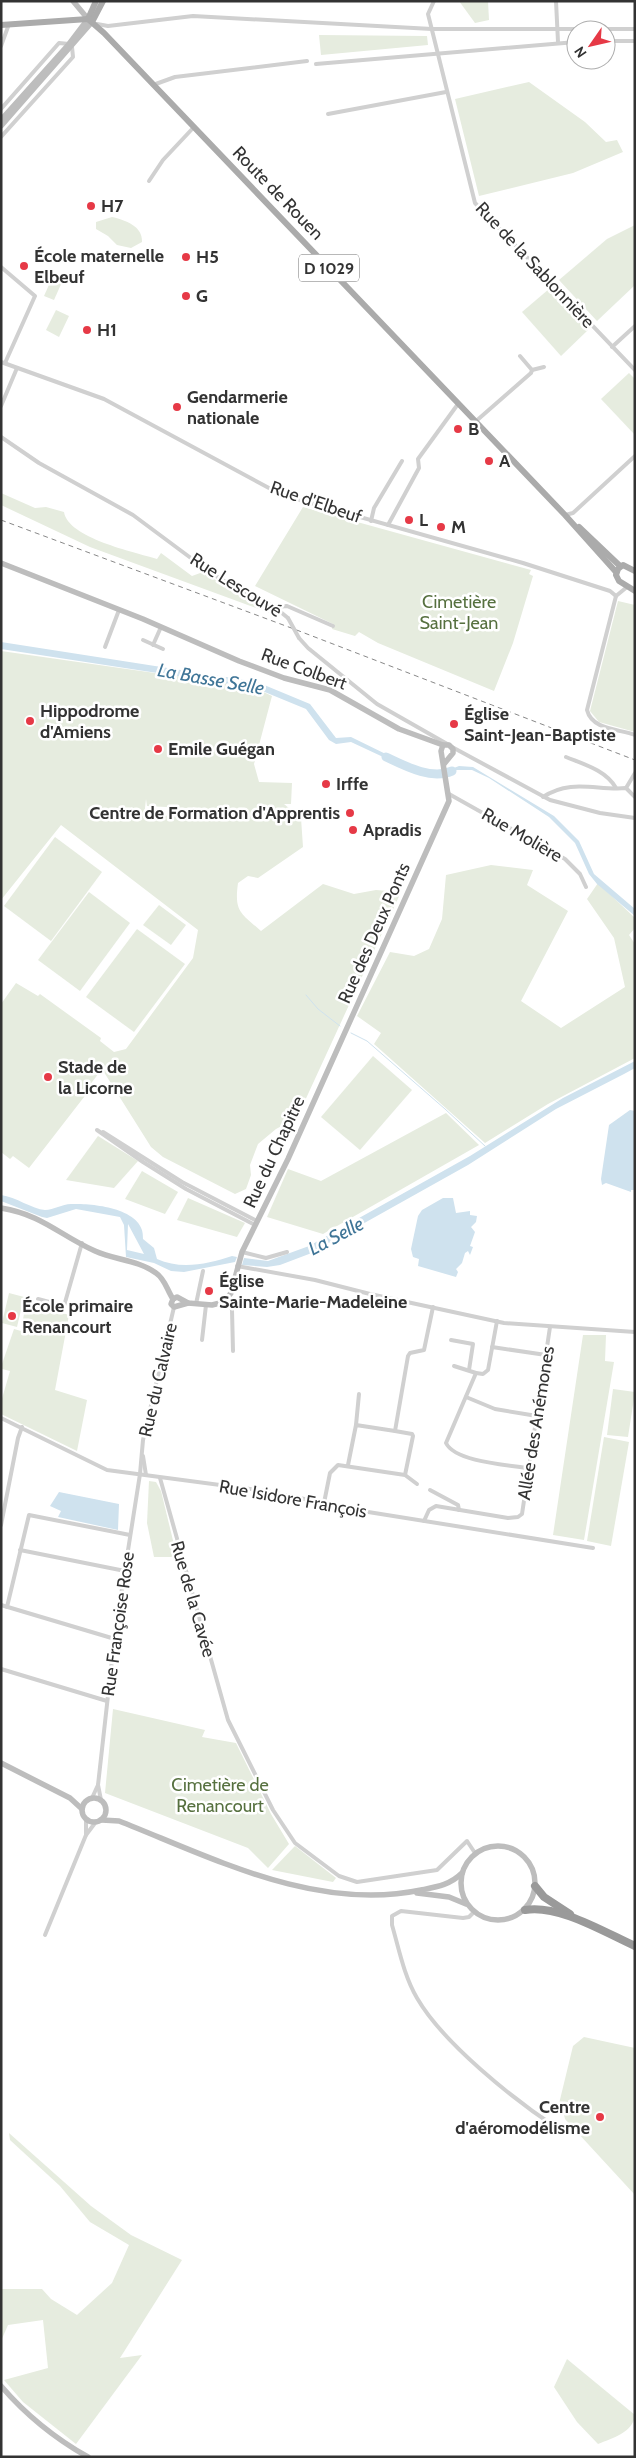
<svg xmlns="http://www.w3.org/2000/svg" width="636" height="2458" font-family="Cabin,sans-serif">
<rect width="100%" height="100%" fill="#fff"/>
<g fill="#e6ecdf" fill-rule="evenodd">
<path d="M459,1h29l1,19 -14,3z"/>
<path d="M319,35l108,1 1,9 -107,10z"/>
<path d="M529,82l56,40 21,20 11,-2 6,12 -50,21 -94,23 -24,-97z"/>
<path d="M112,217c13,3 31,9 30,25l-11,6 -14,-3 -9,-9 -12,-7v-7z"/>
<path d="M635,225v60l-38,36 -38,-41 48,-41z"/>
<path d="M52,278l10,4 -8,18 -10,-4z"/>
<path d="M549,289l39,41 -27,26 -39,-44z"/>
<path d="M56,310l13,6 -10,21 -13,-7z"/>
<path d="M629,373l6,6v56l-34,-36z"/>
<path d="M1,493l34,15 11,-1 18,5c4,26 70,40 93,47l4,-6 31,23 11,-4 32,20 35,16 8,8 -188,-69 -89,-42z"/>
<path d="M303,507l228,63 -2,4 4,2 -20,67 -19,48 -116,-48 -19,-11 -4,4 -23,-7 1,-5 -78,-38z"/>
<path d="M618,601l17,4v127l-36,-10 -9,-11z"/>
<path d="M1,651l252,36 19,9 -18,68 5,18 33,1 -1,21h-7l17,14 2,29 -45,31 -10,-2 -10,7c-4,29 3,30 23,48l62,-47 31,10 22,-4 25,2 -104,226 -21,11 -18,15 -8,21 1,10 -5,14 -11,5 -72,-37 -12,-10 -49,-78 -13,17 2,2 -62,80 -16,-12 -3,3 -9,-7v-148l15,-21 22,13 2,-2 61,44 -1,3 14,11 12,-3 67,-91 5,-28 -137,-105 -60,75zM146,799l1,7 56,3 5,4 -64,4z"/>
<path d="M55,837l47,35 -51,69 -47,-35z"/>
<path d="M491,865l42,5 -6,15 41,26 -47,90 40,27 64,-41 -11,-49 -27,-39 11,-16 37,35v10l-6,7 6,9v114l-87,46 -63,39 -111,-99 7,-11 -24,-17 33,-64 24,4 15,-7 13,-30 4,-44z"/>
<path d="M89,892l41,31 -50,68 -42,-31z"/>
<path d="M159,905l27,20 -15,20 -28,-20z"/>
<path d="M137,929l48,35 -51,68 -48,-35z"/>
<path d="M373,1056l39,34 -52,60 -39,-33z"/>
<path d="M446,1113l33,32 -156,89 -56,-17 21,-48 33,12z"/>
<path d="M98,1136l40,25 -24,27 -48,-8z"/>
<path d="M142,1171l36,21 -13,22 -40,-15z"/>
<path d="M188,1198l57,25 -8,14 -60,-17z"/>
<path d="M9,1293l15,4 -7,30 -15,-4z"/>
<path d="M26,1302l43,13 -14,75 32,10 -10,51 -76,-37v-12l9,-31 -8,-2v-5l12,-35 7,2z"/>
<path d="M583,1335h23l-1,26 9,1 -30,178 -31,-5z"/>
<path d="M613,1389l22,3 -7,45 -21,-2z"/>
<path d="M604,1437l25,5 -18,104 -24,-5z"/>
<path d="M149,1481l7,1 5,9 16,66h-23l-7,-34z"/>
<path d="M113,1709l92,21 -3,7 34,6 35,71 18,30 -21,24 -20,-20 -143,-55z"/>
<path d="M295,1846l41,32 -3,4 -61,-12z"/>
<path d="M584,2037l51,11v147l-70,-76 -1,-4 -7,-3 16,-66z"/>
<path d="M9,2133l82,73 40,29 51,25 -62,98 22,-3 -66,89 -53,-42 -19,-22 44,-12 -5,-48 -35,5 -7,16v-52h41l9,10 26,16 35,-32 17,-38 -39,-23 -30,-36 -50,-46z"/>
<path d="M567,2359l68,56c-2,18 -23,23 -37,29l-21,-22 -23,-35z"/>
</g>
<g fill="#cfe2ee" fill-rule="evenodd">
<path d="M1,642l256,40 53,22 26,34 15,-1 47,23 -2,3 -45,-21 -15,2 -7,-4 -23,-31 -51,-21 -254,-39z"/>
<path d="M459,766l14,1 81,49 25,25 15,33 41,35v7l-38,-32 -8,-10 -14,-31 -26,-26 -60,-39 -17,-8h-16l-10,5v-4z"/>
<path d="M635,1061v7l-11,6 -68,35 -88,56 -159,89 -29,11 -13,2 -25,-2 2,-7 24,3 41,-15 161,-90 93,-58z"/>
<path d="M630,1110l5,1v79h-4v2l-25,-9 -4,2 -1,-6 8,-54z"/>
<path d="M1,1195c15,2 31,14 44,15 9,0 17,-6 26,-6 21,-1 75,4 72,35l11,9 3,11c24,11 51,5 75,-3l5,1 -2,5 -51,10 -13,-1 -17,-8 -28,-6 -2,-32 -4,-8 -44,-8 -29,9 -5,-1 -41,-16zM128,1224l16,30 -17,-4z"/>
<path d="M443,1198h10l3,15 14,-2v4l7,1 -1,6 -5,5 4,5 -5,14 3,1 -3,8 -2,-4 -3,2 -3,10 -6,6 2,3 -2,5 -38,-11 1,-7 -6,-2 -2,-8 7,-33 4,-6z"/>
<path d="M59,1492l60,12 -1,26 -60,-13 3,-6 -11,-5z"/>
</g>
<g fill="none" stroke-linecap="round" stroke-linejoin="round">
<g stroke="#cfe2ee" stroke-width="1">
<path d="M306,995l12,14 22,17"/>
<path d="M351,1033l16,8 78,68 40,37"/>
</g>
<path stroke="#cfe2ee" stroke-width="9" d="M386,757c19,9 45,23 66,14"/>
<g stroke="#d0d0d0" stroke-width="4">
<path d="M434,1l-6,13 47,189 160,167"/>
<path d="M556,1l2,41"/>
<path d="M97,24l11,2 85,-10 239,13h203"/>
<path d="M606,41h29"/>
<path d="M1,46l8,-22"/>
<path d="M316,64l260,-22"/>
<path d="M153,85l22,-8 132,-16"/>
<path d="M1,109l58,-66 10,1"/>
<path d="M328,114l118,-22"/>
<path d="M1,137l72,-80 -1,-10"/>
<path d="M149,181l14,-21 31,-33"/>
<path d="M1,267l34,29 -30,67"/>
<path d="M612,347l23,-21"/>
<path d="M1,362l103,37 178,96 241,68 87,28 6,5"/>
<path d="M532,370l12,-3"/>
<path d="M1,406l16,-38"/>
<path d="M475,422l56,-49 1,-3 -12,-14"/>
<path d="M1,437l38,26 94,52 78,58 20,12 41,20 16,13"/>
<path d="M565,515l8,-2 62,-57"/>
<path d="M371,521l3,-13 28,-47"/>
<path d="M388,525l31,-57 -1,-9 40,-55"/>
<path d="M616,596l-29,114c5,20 32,19 48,25"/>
<path d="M616,596l11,-9"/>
<path d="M276,607l11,-1 46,20"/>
<path d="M299,638l9,10 69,56 72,41"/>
<path d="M143,640l20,9"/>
<path d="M153,645l8,-18"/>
<path d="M105,647l14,-37"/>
<path d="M452,747l98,53 50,13 35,5"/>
<path d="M566,757c17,7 40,13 50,31"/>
<path d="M626,788l9,-15"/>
<path d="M449,794l116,65 15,15 6,13"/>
<path d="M543,797c28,-19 55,-6 83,-9l9,9"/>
<path d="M97,1130l46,32 43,27 69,36"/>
<path d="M103,1132l79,50 75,39"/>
<path d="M242,1252l24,6 21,-6"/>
<path d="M237,1266l78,14 55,14 134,29 131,9"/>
<path d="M38,1299l26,7 18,-63"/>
<path d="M227,1299l5,11 1,41"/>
<path d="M196,1304l7,-33"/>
<path d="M497,1321l-9,49 -5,4 -7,-1 -30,70c9,19 63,22 82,25"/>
<path d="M202,1340l4,-35"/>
<path d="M451,1340l22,4 -4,26"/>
<path d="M492,1347l54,8"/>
<path d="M454,1366l22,7"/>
<path d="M466,1397l29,12 42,7"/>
<path d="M1,1418l106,52 159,21 96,20 231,37"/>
<path d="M356,1425l3,-31"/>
<path d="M143,1456l3,19"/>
<path d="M348,1465l8,-40 39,6 13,-75 2,-3 14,-3 9,-43"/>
<path d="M405,1475l12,9"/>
<path d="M160,1478l68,242 45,90 22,33 44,33 18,6 80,-12 30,-29 8,12"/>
<path d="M430,1490l28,15 1,5"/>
<path d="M324,1503l6,-30 8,-8 67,10 8,-39 -1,-2 -17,-3"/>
<path d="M424,1521l5,-11 7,-4 72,12 10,-1 4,-3 28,-187"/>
<path d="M1,1525l17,-87 4,-11"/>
<path d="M20,1550l105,21"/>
<path d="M1,1605l114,34"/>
<path d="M7,1607l22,-92 101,20"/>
<path d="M1,1669l106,32"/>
<path d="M98,1785l3,15"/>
<path d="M92,1798l6,-13 17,-152 25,-159 3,-34 31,-133"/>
<path d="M86,1819v16"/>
<path d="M474,1912l-5,5 -6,1 -62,-7 -9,5v9c7,24 12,51 25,73 26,45 96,101 140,130"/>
<path d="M45,1935l41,-100 9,-12"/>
</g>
<g stroke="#bdbdbd" stroke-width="5.5">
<path d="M1,120l68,-76 19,-25 -15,-18"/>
<path d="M1,126l91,-104"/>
<path d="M1,563l142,56 96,42 45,17 46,12 69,39 44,16"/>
<path d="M1,1208c42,7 58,27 94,43 20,9 43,9 61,22 9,6 11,17 17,26"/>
<path d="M173,1299l4,-2 11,6 24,2 12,-3 7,-9 11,-41 46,-93 161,-358 -8,-50 2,-6h6l4,4v4l-9,11"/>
<path d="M173,1299l-2,5 3,3 14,-4"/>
<path d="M1,1763l69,35 12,11"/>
<circle cx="94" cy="1810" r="12"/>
<path d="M102,1820l17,1c94,37 197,91 302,69 15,-3 29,-5 41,-17"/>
<circle cx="498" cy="1883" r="37"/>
<path d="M417,1893l32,4 17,7"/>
<path d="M1,2386c25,29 53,52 87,71"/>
</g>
<g stroke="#ababab" stroke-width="6">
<path d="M88,19l16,14 461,482 51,57"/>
<path d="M88,19l8,-18"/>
<path d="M92,22l11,-21"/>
<path d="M1,25l87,-6"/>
<path d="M579,527l41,39"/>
<path d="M635,571l-12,-6 -5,4 -2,6 3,6 16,10"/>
</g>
<g stroke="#9a9a9a" stroke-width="8">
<path d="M535,1886l9,11 26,17"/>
<path d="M525,1910c33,-6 79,22 110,36"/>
</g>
<path stroke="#888" stroke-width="1" stroke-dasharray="5 4" stroke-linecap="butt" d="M1,520l293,109 341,131"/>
<path stroke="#d0d0d0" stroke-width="4" d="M288,618l11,20"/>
</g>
<g fill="#e63946" stroke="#fff" stroke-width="2">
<circle cx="91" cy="206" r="5"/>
<circle cx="186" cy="257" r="5"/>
<circle cx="24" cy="266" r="5"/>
<circle cx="186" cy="296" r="5"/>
<circle cx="87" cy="330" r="5"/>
<circle cx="177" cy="407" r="5"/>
<circle cx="458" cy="429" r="5"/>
<circle cx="489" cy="461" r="5"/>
<circle cx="409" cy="520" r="5"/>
<circle cx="441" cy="527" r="5"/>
<circle cx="30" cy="721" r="5"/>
<circle cx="454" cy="724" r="5"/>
<circle cx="158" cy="749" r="5"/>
<circle cx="326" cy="784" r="5"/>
<circle cx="350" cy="813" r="5"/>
<circle cx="353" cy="830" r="5"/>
<circle cx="48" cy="1077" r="5"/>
<circle cx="209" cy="1291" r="5"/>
<circle cx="12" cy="1316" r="5"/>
<circle cx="600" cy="2117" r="5"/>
</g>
<g text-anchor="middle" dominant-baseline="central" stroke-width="5" stroke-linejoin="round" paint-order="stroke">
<rect fill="#fff" stroke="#707070" stroke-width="1" x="299" y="254.5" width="60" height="27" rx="4"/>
<g font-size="16" font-weight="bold" fill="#333">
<text x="329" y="268">D 1029</text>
</g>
<g font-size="18" fill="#333" stroke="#fff">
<text transform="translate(278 193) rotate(46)">Route de Rouen</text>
<text transform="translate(535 265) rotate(47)">Rue de la Sablonnière</text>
<text transform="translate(316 502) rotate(19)">Rue d'Elbeuf</text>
<text transform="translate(236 585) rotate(32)">Rue Lescouvé</text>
<text transform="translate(304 669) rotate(20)">Rue Colbert</text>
<text transform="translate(522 835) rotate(30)">Rue Molière</text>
<text transform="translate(374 933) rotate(-66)">Rue des Deux Ponts</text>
<text transform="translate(274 1152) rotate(-65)">Rue du Chapitre</text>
<text transform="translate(158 1380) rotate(-77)">Rue du Calvaire</text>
<text transform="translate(536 1423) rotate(-81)">Allée des Anémones</text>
<text transform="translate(293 1499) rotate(10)">Rue Isidore François</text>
<text transform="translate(193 1599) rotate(74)">Rue de la Cavée</text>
<text transform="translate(118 1624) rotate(-82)">Rue Françoise Rose</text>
</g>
<g font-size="18" font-weight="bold" fill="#333" stroke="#fff" text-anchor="start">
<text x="101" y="206">H7</text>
<text x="34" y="256">École maternelle<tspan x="34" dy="21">Elbeuf</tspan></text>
<text x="196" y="257">H5</text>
<text x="196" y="296">G</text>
<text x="97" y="330">H1</text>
<text x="187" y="397">Gendarmerie<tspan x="187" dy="21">nationale</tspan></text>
<text x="468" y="429">B</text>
<text x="499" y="461">A</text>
<text x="419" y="520">L</text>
<text x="451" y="527">M</text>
<text x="40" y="711">Hippodrome<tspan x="40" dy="21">d'Amiens</tspan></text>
<text x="464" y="714">Église<tspan x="464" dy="21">Saint-Jean-Baptiste</tspan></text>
<text x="168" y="749">Emile Guégan</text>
<text x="336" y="784">Irffe</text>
<text x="340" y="813" text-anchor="end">Centre de Formation d'Apprentis</text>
<text x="363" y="830">Apradis</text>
<text x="58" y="1067">Stade de<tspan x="58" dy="21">la Licorne</tspan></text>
<text x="219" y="1281">Église<tspan x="219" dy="21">Sainte-Marie-Madeleine</tspan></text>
<text x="22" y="1306">École primaire<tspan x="22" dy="21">Renancourt</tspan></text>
<text x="590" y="2107" text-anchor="end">Centre<tspan x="590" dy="21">d'aéromodélisme</tspan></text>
</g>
<g font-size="18" fill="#56703f" stroke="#fff">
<text x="459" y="602">Cimetière<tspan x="459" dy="21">Saint-Jean</tspan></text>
<text x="220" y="1785">Cimetière de<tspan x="220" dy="21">Renancourt</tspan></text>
</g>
<g font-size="19" font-style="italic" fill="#3f7597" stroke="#fff">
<text transform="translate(211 679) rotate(10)">La Basse Selle</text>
<text transform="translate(336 1236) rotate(-28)">La Selle</text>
</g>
</g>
<rect width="636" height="2458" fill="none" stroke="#333333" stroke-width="5"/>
<g transform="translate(591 45) rotate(236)"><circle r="24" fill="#ffffff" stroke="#adadad"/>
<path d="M0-4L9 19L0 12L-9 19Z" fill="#e63946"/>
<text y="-8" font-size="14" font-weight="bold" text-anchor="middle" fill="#333333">N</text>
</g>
</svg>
